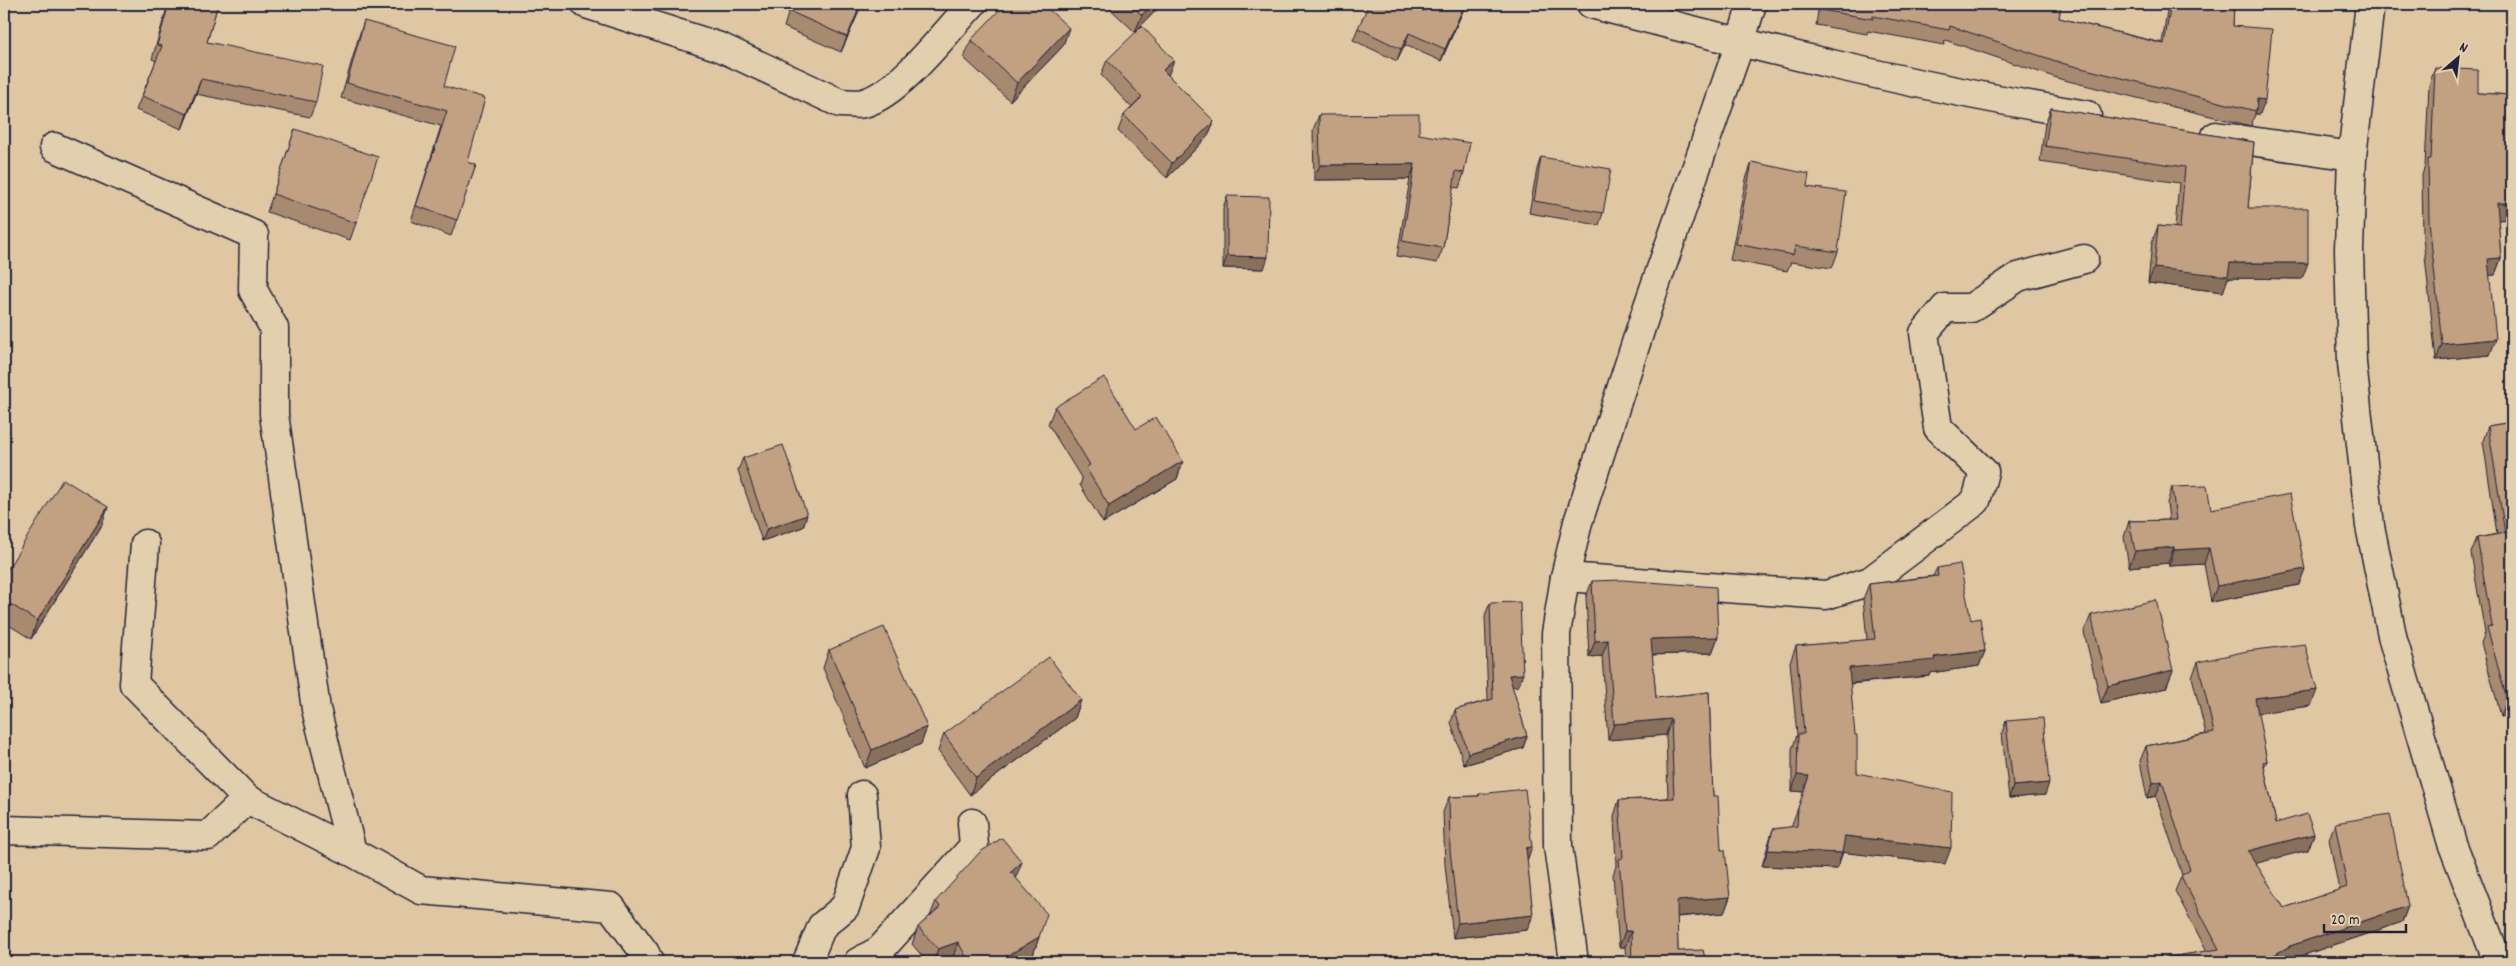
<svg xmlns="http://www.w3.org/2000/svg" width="2516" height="966" font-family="Dekko,sans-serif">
<rect width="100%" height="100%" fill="#e0c7a3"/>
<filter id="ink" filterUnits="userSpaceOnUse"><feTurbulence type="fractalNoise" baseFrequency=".02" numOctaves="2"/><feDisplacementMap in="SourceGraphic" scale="10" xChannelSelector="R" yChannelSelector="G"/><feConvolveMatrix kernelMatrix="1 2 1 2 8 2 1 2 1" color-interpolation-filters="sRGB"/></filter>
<g filter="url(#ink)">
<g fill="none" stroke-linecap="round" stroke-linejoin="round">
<defs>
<g id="minor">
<path d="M586,4l134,43 120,56c7,0 17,2 24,0 36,-10 82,-71 108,-99"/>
<path d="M1591,4c164,43 329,84 496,111"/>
<path d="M2216,136l136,20"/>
<path d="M54,147l200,88 -1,55 21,38v86l42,295 36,143 69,38 190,17 34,46 4,9"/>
<path d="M145,544l-11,140 113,115 105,53"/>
<path d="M1565,577l261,18 44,-14 106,-80 8,-29 -46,-44 -14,-95 21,-25h26l47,-31 66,-18"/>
<path d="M4,830l204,6 39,-37"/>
<path d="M807,962l15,-36 23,-19 21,-59 -4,-53"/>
<path d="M858,962l22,-12 94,-104 -2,-23"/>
<path d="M1574,962l-16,-116 -2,-212 9,-57 13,-55 69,-213 93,-266 12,-39"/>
</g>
<path id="tertiary" d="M2370,4l-18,152 -3,94 3,113 18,163 23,114 59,203 46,119"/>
</defs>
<use href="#minor" stroke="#22223b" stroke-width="31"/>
<use href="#tertiary" stroke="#22223b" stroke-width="31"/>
<use href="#minor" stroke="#e2cfad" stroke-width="28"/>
<use href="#tertiary" stroke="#e2cfad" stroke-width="28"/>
</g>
<g fill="#a78a70" stroke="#22223b">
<path d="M168,4h50l-11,38 109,60 -6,15 -114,-23 -14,35 -46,-19 20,-49 -4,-2z"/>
<path d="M1105,4h57l-27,28z"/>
<path d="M1427,4h39l-25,57 -36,-16 -8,16 -44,-21 5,-12 66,-17z"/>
<path d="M1819,4h242l-2,14 103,25 6,-39h-10h76l-1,22 27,88h-5l-4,12 -191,-47 -115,-39 -1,5 -76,-14 -1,3 -51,-9z"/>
<path d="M789,11l68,5 -16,36 -57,-25z"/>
<path d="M364,21l80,65 24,76 8,3 -25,71 -40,-15 30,-95 -100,-28 18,-62z"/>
<path d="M971,40l92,6 -53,55 -46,-43z"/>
<path d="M1107,60l61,15 46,46 -6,15 -41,42 -49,-47 6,-16 8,-7 -31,-33z"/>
<path d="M2435,68l43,25 34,2v124l-14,1 3,38 -6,17h-6l1,80 -54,5 -13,-122 -1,-63 3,-9 4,-81z"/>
<path d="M2051,108l203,34 -6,66 54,71 -74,-1 -5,14 -75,-9 4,-41 6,-16 17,2 4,-45 -139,-21 5,-39z"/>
<path d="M1319,115l100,19 45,39 -5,15 -6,-1 -10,61 -6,15 -40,-7 13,-77 -96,1 -1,-50z"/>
<path d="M295,129l61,94 -6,17 -83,-28z"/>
<path d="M1541,157l62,56 -4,12 -70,-12 8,-44z"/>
<path d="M1752,162l55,25 31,65 -6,16 -41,-6 -4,9 -57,-11 16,-81z"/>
<path d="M1227,196l37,73 -41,-1v-60z"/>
<path d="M1055,407l81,22 47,32 -6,18 -74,44 -23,-38 2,-6 -34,-55z"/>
<path d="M2512,422v291l-11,3 -20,-73 4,-10 -14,-80 6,-15 20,-4 -14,-93 5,-15z"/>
<path d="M743,458l60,69 -41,14 -24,-71z"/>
<path d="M2172,487l127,98 -88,17 -7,-38 -35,2 -1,-3 -39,4 -5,-30 5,-16 40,-1 -2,-17z"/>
<path d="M108,507l-6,18 -71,114 -27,-17v-47z"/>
<path d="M1937,568l34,52 14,31 -6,15 -49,7 -1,3 -79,8 7,89 88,91 -102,-12 -6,17 -75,-3 6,-21 5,-16 19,-2v-3l12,-32 -12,-1v-42l5,-14 -7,-73 6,-16 71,-6 -4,-41 6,-15 64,-8z"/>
<path d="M1592,581l126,56 -6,16 -60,2 4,43 53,-6 4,104 8,54 9,47 -6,16 -47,4 1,34 28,11h-80l-1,-15h-6l-6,-72 3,-9 -2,-50 5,-16 49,-2 -2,-63 -58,5 -6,-84 -13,1 -3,-60z"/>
<path d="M1490,603l28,83h-6l15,50 -4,12 -59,17 -13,-43 4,-12 33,-10 -3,-85z"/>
<path d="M2091,615l82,55 -7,18 -65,15 -17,-71z"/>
<path d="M829,650l98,77 -6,17 -56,24 -42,-100z"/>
<path d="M2198,662l113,44 -54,6 10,49 -3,6 12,56 38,11 -6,16 -53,13 29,45 55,-18 -10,-51 6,-16 73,83 -6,16 -119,40h-138l1,-1 61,-10 -32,-60 7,-16 -26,-79 -9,2 -7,-37 6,-15 60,-12 -14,-57z"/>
<path d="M1081,700l-6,18 -105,77 -32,-44 6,-17z"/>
<path d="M2006,721l39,74 -36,3 -7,-65z"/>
<path d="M1479,794l53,53 -5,15 6,53 -6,15 -74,8 -8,-73 -2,-53 6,-15 29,-1z"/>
<path d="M1016,877l23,60 -6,18 -12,7h-68l-1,-2 -8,2h-17l-15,-18 6,-17 12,-11 6,-15z"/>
</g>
<g fill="#88705b" stroke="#22223b">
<path d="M861,4l-4,12 -16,36 6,-15z"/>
<path d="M1152,4h10l-27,28 7,-17z"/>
<path d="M1465,4h1l-25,57 4,-12z"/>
<path d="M1069,28l-6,18 -53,55 7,-18z"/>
<path d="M1409,33l-4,12 -8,16 4,-12z"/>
<path d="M1174,60l-6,16 -5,-6z"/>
<path d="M201,79l-5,15 -14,35 5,-15z"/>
<path d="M2257,99l8,1 -5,14h-5z"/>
<path d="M1214,121l-6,15 -41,42 5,-15z"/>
<path d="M1415,164l-5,15 -96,1 6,-15z"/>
<path d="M2497,203h15v16l-21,1z"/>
<path d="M1227,256l41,1 -4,12 -41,-1z"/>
<path d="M2501,258l-6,17 -13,1 6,-17z"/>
<path d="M2230,263h78l-6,16 -74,-1 -5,14 -75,-9 6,-15z"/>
<path d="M2496,339l-6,16 -54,5 6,-16z"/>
<path d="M1183,461l-6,18 -74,44 6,-17z"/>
<path d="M108,507l-6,18 -71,114 6,-18z"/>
<path d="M807,515l-4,12 -41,14 5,-12z"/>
<path d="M2174,547l-6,16 -39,4 6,-16z"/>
<path d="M2209,548l-5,16 -35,2 5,-16z"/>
<path d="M2305,569l-6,16 -88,17 6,-16z"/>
<path d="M1718,637l-6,16 -67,2 6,-16z"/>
<path d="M1608,640l-6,16 -13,1 6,-16z"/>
<path d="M1985,651l-6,15 -49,7 -1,3 -86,8 6,-16z"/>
<path d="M2173,670l-7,18 -65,15 7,-17z"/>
<path d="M1523,674l-5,12 -14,1 5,-12z"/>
<path d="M2317,690l-6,16 -62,8 6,-16z"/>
<path d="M2512,699v14l-11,3 6,-16z"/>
<path d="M1081,700l-6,18 -105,77 6,-17z"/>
<path d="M1671,719l-5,16 -58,5 6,-16z"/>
<path d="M927,727l-6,17 -56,24 7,-18z"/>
<path d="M1527,736l-4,12 -59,17 4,-12z"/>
<path d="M1797,775l12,1 -5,16 -12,-1z"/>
<path d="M2162,781l-6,15 -9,2 6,-15z"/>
<path d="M2049,783l-4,12 -36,3 4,-12z"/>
<path d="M2314,834l-6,16 -66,17 6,-16z"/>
<path d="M1845,836l106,12 -6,16 -106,-12z"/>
<path d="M1532,847l-5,15 -1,-14z"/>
<path d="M1768,850l74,3 -5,16 -75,-3z"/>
<path d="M1022,862l-7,18 -4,-8z"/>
<path d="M1730,897l-6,16 -53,4 6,-16z"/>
<path d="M2408,906l-6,16 -119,40h-22l29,-16z"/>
<path d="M1533,915l-6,15 -74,8 5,-15z"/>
<path d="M1625,931h6l-6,16h-6z"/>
<path d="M1039,937l-6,18 -12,7h-24z"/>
<path d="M958,942l-6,18 -8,2h-11l5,-13z"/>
</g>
<g fill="#c2a082" stroke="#22223b">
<path d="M169,4h49l-11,38 116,24 -7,36 -115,-23 -14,35 -45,-18 20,-50 -5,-1z"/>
<path d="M793,4h68l-14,33 -58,-26z"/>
<path d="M1005,4h38l26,24 -52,55 -46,-43z"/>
<path d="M1130,4h22l-10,11z"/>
<path d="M1369,4h40l15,7 3,-7h38l-20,45 -36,-16 -8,16 -43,-21z"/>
<path d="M1822,4h239l-2,14 105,26 7,-40h63l-1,22 39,3 -7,71 -8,-1 -1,12 -191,-47 -115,-38 -1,4 -76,-14v3l-52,-9z"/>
<path d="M364,21l91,25 -11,40 41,12 -17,64 8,3 -19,55 -41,-14 31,-95 -100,-28z"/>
<path d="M1142,26l32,34 -11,10 51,51 -42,42 -48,-48 18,-18 -35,-37z"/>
<path d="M2435,68l43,2v23l34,2v108h-15l4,55 -13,1 8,80 -54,5 -13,-123 -1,-62h3z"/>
<path d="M2051,108l203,34 -6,66h60v55h-78l-2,13 -74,-8 4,-42 22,2 5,-61 -140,-21z"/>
<path d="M1419,114v20l51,9 -6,30 -8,-2 -13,77 -41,-7 13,-77 -95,1 -1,-50z"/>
<path d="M295,129l83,28 -22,66 -83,-29z"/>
<path d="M1541,157l70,12 -8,44 -69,-12z"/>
<path d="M1752,162l57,12 -2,13 39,5 -8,60 -43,-6 -2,9 -57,-11z"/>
<path d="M1227,196l42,1 -1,60 -41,-1z"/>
<path d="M1104,377l32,52 20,-12 27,44 -74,45 -23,-38 4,-3 -35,-58z"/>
<path d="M2512,422v277l-5,1 -20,-73 5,-1 -15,-88 28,-5 -17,-107z"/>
<path d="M783,445l24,70 -40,14 -24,-71z"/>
<path d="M63,479l45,28 -71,114 -33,-21v-25z"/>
<path d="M2207,486l4,23 79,-15 15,75 -88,17 -8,-38 -35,2v-3l-39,4 -6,-30 47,-1 -4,-33z"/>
<path d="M1960,564l11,56 9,-2 5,33 -51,6 1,3 -86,8 6,67h2v38l95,19 -1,56 -106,-12 -3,17 -74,-3 5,-21 24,-3 1,-18 11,-32 -12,-1 1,-41h6l-8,-88 79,-7 -6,-55 69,-8 -1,-8z"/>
<path d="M1622,580l94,7 2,50 -67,2 5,59 53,-6 4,104h5l3,54h4l5,47 -53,4 1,50 25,-1 3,12h-74l-1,-31h-6l-6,-72 4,-1 -4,-58 55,-2 -3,-79 -57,5 -6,-84 -13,1 -3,-60z"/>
<path d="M2156,600l17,70 -65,16 -17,-71z"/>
<path d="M1520,602l3,72 -14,1 18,61 -59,17 -13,-43 38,-11 -3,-96z"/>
<path d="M884,627l43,100 -55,23 -43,-100z"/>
<path d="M2305,644l12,46 -62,8 12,63 -4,1 13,61 31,-9 7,20 -66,17 36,57 63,-21 -12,-64 55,-9 18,92 -118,40 -29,16h-115v-1l73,-12 -38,-73 9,-6 -28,-89 -9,2 -7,-37 68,-13 -16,-71 49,-11z"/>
<path d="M1049,657l32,43 -105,78 -32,-44z"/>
<path d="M2043,718l6,65 -36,3 -7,-65z"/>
<path d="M1525,789l7,58 -6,1 7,67 -75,8 -8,-73 -1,-53 30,-1v-2z"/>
<path d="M1002,838l20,24 -11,10 36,42 -8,23 -42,25h-9l-21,-4 -9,-16 -20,7 -20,-22 22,-20 -4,-6 44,-49z"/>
</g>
</g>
<rect width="2516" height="966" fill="none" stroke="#e2cfad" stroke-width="20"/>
<rect x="10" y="10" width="2496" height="946" fill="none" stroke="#22223b" stroke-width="2" filter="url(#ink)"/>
<g transform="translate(2458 58) rotate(28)" stroke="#e2cfad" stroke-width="4" paint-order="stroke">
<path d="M0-4L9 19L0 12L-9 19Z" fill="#22223b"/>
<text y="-8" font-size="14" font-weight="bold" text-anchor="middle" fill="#22223b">N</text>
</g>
<path d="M2324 924v8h82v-8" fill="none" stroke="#22223b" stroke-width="2.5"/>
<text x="2331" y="924" font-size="15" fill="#22223b" stroke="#e2cfad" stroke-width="4" paint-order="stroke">20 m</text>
</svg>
